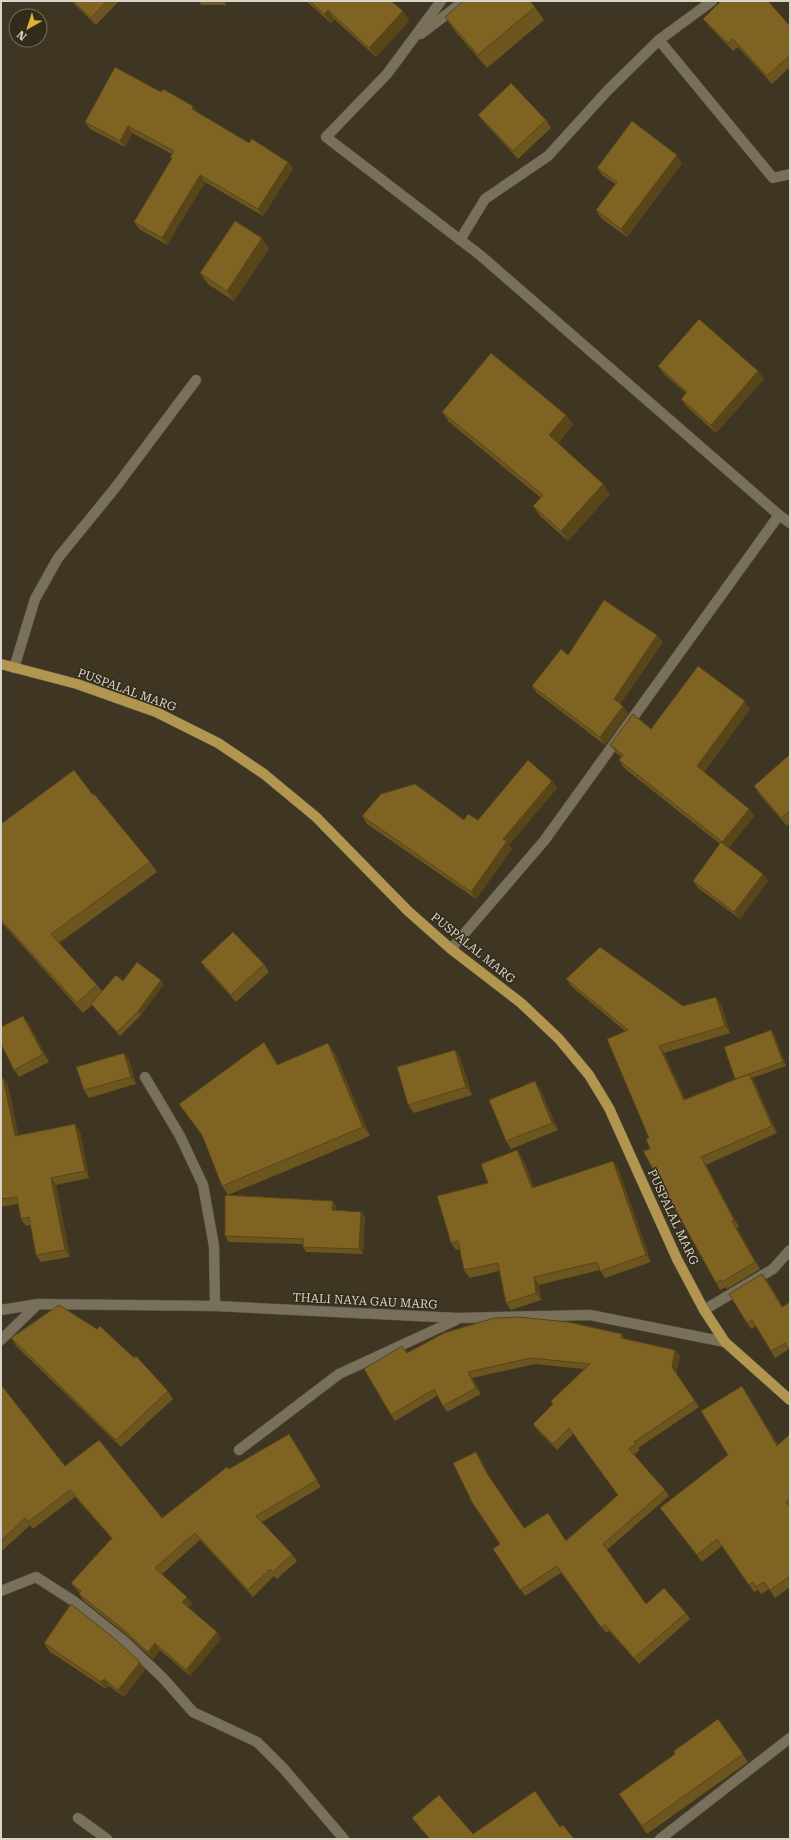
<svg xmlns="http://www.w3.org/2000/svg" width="791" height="1840" font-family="'Roboto Serif',serif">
<rect width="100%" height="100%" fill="#3e3523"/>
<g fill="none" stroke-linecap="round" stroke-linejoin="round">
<defs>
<path id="lane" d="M704,1310l69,-41 17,-19"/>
<g id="street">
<path d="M441,1l-54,73 -61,63 154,118 299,260 11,8"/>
<path d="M421,34l43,-33"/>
<path d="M659,40l53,-39"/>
<path d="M460,240l25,-41 63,-43 60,-66 51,-50 114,138 17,-4"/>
<path d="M14,668l21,-69 23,-41 57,-70 81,-108"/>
<path d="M451,949l93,-108 235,-326"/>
<path d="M145,1077l35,59 23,49 11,61 1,60"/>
<path d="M1,1310l37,-6 177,2 243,12 132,-3 135,27"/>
<path d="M1,1340l37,-36"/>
<path d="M239,1450l100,-76 117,-54"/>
<path d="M1,1591l35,-14 39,25 49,39 39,37 30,34 64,30 27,27 60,70"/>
<path d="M78,1818l29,21"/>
<path d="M660,1839l130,-101"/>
</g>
<path id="primary" d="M1,664l76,20 79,28 62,31 46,31 52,43 92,94 43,38 70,54 38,36 30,36 20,33 68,151 27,51 21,32 65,58"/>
</defs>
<use href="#lane" stroke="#5a5444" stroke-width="11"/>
<use href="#street" stroke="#5a5444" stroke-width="11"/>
<use href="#primary" stroke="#5a5444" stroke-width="11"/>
<use href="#lane" stroke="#79705c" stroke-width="10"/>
<use href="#street" stroke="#79705c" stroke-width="10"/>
<use href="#primary" stroke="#b2954f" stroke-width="10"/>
</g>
<g fill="#6c551e">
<path d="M71,1h48l-23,24z"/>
<path d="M199,1h27v4h-25z"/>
<path d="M306,1h86l11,10 6,10 -33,36 -42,-38 -3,4z"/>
<path d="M535,7l9,13 -57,48 -33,-38 -9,-13z"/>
<path d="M703,19l87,7v41l-18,17 -34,-37 -5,4 -24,-25z"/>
<path d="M198,113l51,30 39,19 5,7 -30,47 -58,-34 -38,63 -28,-16 -5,-7 38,-63 -2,-2 2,-3 -40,-21 -7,14 -35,-18 -5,-7z"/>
<path d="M478,115l68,5 5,8 -33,31 -34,-37z"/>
<path d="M682,163l-55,74 -26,-19 -5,-8 19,-26 -13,-9 -5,-7z"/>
<path d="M269,249l-35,52 -26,-17 -8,-11z"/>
<path d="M658,366l100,5 6,8 -48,54 -30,-27 -5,-7 5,-6 -22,-19z"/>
<path d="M442,412l124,3 7,10 -15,18 45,41 7,10 -42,47 -28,-25 -7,-10 8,-8 -92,-76z"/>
<path d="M663,642l-43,62 3,2 5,8 -23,31 -68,-52 -5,-7 36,-31z"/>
<path d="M750,709l-46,63 45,37 5,7 -25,32 34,26 5,7 -28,38 -42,-31 -5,-7 27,-37 -96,-76 -5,-8 2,-3 -5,-4 -6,-8 41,-16z"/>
<path d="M790,756v67l-3,3 -28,-32 -5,-8z"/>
<path d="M552,781l5,7 -48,57 3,4 -36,50 -109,-75 -5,-8 116,4z"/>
<path d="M93,795l57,67 7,10 -98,71 38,42 5,6 21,-10 41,3 -23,31 -21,21 -28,-31 -9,8 -82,-91v-98z"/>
<path d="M201,962l63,2 5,8 -33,30 -30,-33z"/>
<path d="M566,979l117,27 38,-2 9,29 -66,20 21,46 50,-20 36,-49 3,4 12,32 -34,12 2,3 23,52 -71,32 33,62 -2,1 23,41 -33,20 -1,-2 -6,3 -4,-7 -66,-134 -1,-11 -24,-107 -54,-45z"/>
<path d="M29,1024l20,38 -30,15 -5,-7z"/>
<path d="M455,1050l5,7 12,38 -58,18 -6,-8z"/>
<path d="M270,1051l8,13 56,-12 36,84 -142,59 -6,-9z"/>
<path d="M124,1053l5,7 7,24 -47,14 -5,-8z"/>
<path d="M3,1078l5,7 10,50 62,-4 9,47 -33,7 14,72 -29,5 -5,-7 -6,-30 -4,1 -5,-7 -3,-15 -17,3v-128z"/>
<path d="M540,1089l18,41 -47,19 -5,-8z"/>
<path d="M517,1150l5,7 12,30 84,-19 33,94 -46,16 -5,-8 -61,15 2,15 -30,10 -5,-7 -7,-32 -29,7 -6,-8 -4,-21 -4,1 -5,-7 37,-60z"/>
<path d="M333,1201l3,6v3l25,2 4,5 -2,37 -57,-2 -3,-5v-3l-74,-2 -4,-6z"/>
<path d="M762,1274l5,6 22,69 -14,9 -19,-32 -5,3 -4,-6z"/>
<path d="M97,1329l71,62 5,8 -52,48 -105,-101 -5,-8z"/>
<path d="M625,1339l50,11 5,6 -4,17 23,34 -61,41 2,2 -6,5 31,35 4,6 -62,54 39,54 40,9 4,6 -51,45 -30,-33 -3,2 -45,-60 -36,23 -32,-47 7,-5 -24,-92 4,6 10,20 34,50 42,12 52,-45 -45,-61 -16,16 -20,-20 -4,-6 20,-20 -2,-3 33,-32 -49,-5 -63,14 9,16 -34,18 -10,-16 -42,25 -4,-6 16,-62z"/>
<path d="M1,1385l64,81 97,52 67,-49 60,-35 5,7 27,46 -59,35 30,32 5,7 -20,18 -3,-3 -21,21 -53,-57 -38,34 30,30 -4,4 29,24 4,7 -31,37 -30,-26 -7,9 -25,-23 -44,-35 -5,-7 1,-1 -4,-4 -5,-6 41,-44 -37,-42 -42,32 -3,-4 -29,27z"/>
<path d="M747,1394l31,51 12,-11v153l-15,11 -6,-9 -8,5 -3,-4 -4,2 -32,-46 -20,16 -42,-54 68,-53z"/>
<path d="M44,1643l96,19 5,8 -21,27 -15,-11 -3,3 -57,-38z"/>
<path d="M718,1719l30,43 -101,72 -28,-40 56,-40z"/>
<path d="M412,1818l61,16 87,-7 14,12h-145z"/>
</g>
<g fill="#584518">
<path d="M223,1h3v4z"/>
<path d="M328,10l6,9 -3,4 -7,-9z"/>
<path d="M403,11l6,10 -33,36 -7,-9z"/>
<path d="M193,106l5,7 -6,-4z"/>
<path d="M128,126l4,7 -7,14 -5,-6z"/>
<path d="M677,155l5,8 -55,74 -6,-8z"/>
<path d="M288,162l5,7 -30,47 -5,-7z"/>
<path d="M200,175l5,7 -38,63 -5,-7z"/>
<path d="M262,238l7,11 -35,52 -7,-10z"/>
<path d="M758,371l6,8 -48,54 -5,-8z"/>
<path d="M566,415l7,10 -17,20 -7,-10z"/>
<path d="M603,484l7,10 -42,47 -7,-10z"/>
<path d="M657,635l6,7 -44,64 -5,-7z"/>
<path d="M745,701l5,8 -48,65 -5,-8z"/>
<path d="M623,706l5,8 -23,31 -5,-8z"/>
<path d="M552,781l5,7 -48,57 3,4 -36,50 -5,-7 32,-53z"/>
<path d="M749,809l5,7 -27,34 -5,-8z"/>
<path d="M763,874l5,7 -28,38 -6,-7z"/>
<path d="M161,980l3,4 -23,31 -3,-4z"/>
<path d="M716,997l5,7 9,29 -5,-7z"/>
<path d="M23,1016l6,8 20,38 -6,-8z"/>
<path d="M771,1030l3,4 12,32 -3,-4z"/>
<path d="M264,1042l6,9 13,22 -6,-8z"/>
<path d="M328,1043l6,9 36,84 -7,-9z"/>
<path d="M659,1046l5,7 25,54 -5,-7z"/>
<path d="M455,1050l5,7 12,38 -6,-8z"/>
<path d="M124,1053l5,7 7,24 -5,-7z"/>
<path d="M749,1074l5,7 23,52 -5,-7z"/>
<path d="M3,1078l5,7 12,58 -5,-7z"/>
<path d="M535,1081l5,8 18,41 -6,-7z"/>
<path d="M75,1124l5,7 9,47 -4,-7z"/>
<path d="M517,1150l5,7 15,38 -5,-7z"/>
<path d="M701,1157l5,8 33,62 -5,-7z"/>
<path d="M613,1161l5,7 33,94 -5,-7z"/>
<path d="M51,1178l5,7 14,72 -5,-7z"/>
<path d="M333,1201l3,6v8l-4,-5z"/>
<path d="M361,1212l4,5 -2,37 -4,-5z"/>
<path d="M732,1221l5,7 23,41 -5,-7z"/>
<path d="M762,1274l5,6 20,33 -5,-6z"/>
<path d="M534,1277l5,8 2,15 -5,-7z"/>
<path d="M622,1334l4,6 -5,-2z"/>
<path d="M675,1350l5,6 -4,17 23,34 -27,-40z"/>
<path d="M468,1372l4,6 9,16 -5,-6z"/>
<path d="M742,1386l5,8 35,59 -5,-7z"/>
<path d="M289,1434l5,7 27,46 -4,-7z"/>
<path d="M476,1452l4,6 10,20 -4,-6z"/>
<path d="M187,1597l5,7 -6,5 -4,-7z"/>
<path d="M217,1632l4,7 -31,37 -4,-6z"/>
<path d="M155,1643l5,7 -7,9 -5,-7z"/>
<path d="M140,1662l5,8 -21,27 -6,-7z"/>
<path d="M104,1679l5,7 -3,3 -5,-7z"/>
</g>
<g fill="#7e6323" stroke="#584518">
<path d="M73,1h34l-16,17z"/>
<path d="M310,1h81l12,10 -34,37 -41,-38 -4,4z"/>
<path d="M463,1h67l5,6 -57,48 -33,-38z"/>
<path d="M721,1h47l22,25v29l-23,21 -34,-37 -5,4 -25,-24z"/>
<path d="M115,67l46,25 2,-3 30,17 -1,3 57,34 3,-4 36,23 -30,47 -58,-34 -38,63 -28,-16 38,-64 -2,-1 4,-6 -46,-25 -8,15 -35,-19z"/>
<path d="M511,83l35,37 -33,31 -35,-36z"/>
<path d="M632,121l45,34 -56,74 -25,-19 21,-28 -20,-14z"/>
<path d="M235,221l27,17 -35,53 -27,-18z"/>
<path d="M699,319l59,52 -47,54 -30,-26 6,-7 -29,-26z"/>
<path d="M491,353l75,62 -17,20 54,49 -42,47 -28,-25 10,-11 -101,-83z"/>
<path d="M604,600l53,35 -43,64 9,7 -23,31 -68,-51 29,-37 7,6z"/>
<path d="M698,666l47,35 -48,65 52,43 -27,33 -103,-82 4,-5 -13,-10 23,-31 18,15z"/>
<path d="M789,755l1,1v55l-9,7 -27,-32z"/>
<path d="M528,760l24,21 -49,58 4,2 -36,51 -109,-76 19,-22 34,-10 49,36 4,-6 10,6z"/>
<path d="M74,770l19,25 1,-1 56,68 -99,72 46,51 -20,18 -76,-83v-96z"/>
<path d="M721,842l42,32 -29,38 -41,-31z"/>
<path d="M233,932l31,32 -33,31 -30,-33z"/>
<path d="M600,947l83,59 33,-9 9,29 -66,20 25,54 65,-26 23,52 -71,31 33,63 -2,1 23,41 -33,20 -1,-2 -5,3 -73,-132 7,-2 -4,-10 3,-1 -42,-99 21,-9 -62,-51z"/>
<path d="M137,962l24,18 -23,31 -21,21 -26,-28 25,-29 7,6z"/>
<path d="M23,1016l20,38 -29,16 -13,-26v-17z"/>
<path d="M771,1030l12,32 -48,17 -11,-32z"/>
<path d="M264,1042l13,23 51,-22 35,84 -141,59 -20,-51 -23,-31z"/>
<path d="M455,1050l11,37 -58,18 -11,-38z"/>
<path d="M124,1053l7,24 -47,13 -8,-23z"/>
<path d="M3,1078l12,58 60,-12 10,47 -34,7 14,72 -29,5 -7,-38 -8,2 -4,-22 -16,2v-120z"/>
<path d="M535,1081l17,42 -46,18 -17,-41z"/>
<path d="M517,1150l15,38 81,-27 33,94 -46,16 -3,-9 -63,15 2,16 -30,10 -8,-40 -34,7 -6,-29 -7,2 -14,-47 51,-13 -7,-19z"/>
<path d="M225,1195l108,6 -1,9 29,2 -2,37 -56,-2v-8l-78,-3z"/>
<path d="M762,1274l20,33 8,-5v49l-5,-8 -14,8 -19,-31 -5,3 -18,-29z"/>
<path d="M59,1305l38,24 3,-3 34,32 2,-2 32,35 -52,49 -105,-102z"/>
<path d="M518,1317l50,5 54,12 -1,4 54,12 -3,17 23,34 -61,41 2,2 -7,5 36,41 -62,54 43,60 18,-16 22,25 -52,45 -29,-33 -4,2 -44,-61 -37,24 -27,-41 7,-5 -28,-42 -19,-39 23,-11 10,20 38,56 24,-15 18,28 52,-46 -49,-67 -16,16 -20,-20 20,-20 -2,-3 39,-37 -59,-6 -63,14 8,16 -33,18 -9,-17 -43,26 -27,-46 38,-23 5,7 37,-20 50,-15z"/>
<path d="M1,1385l64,81 34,-26 63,78 65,-51 2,2 60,-35 28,46 -61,36 36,38 -19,18 -3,-3 -22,21 -53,-57 -40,35 32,29 -5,5 35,30 -31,38 -31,-27 -7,9 -25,-23 -44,-35 2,-3 -10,-8 41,-45 -42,-48 -42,32 -3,-4 -24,23z"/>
<path d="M742,1386l35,60 13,-12v64l-4,4 4,5v70h-1l-19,13 -6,-8 -8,5 -3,-5 -4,3 -32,-46 -20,16 -37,-47 68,-53 -27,-44z"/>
<path d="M71,1604l43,34 26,24 -22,28 -14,-11 -3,3 -57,-39z"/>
<path d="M718,1719l25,35 -101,72 -23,-32 56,-40 -1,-3z"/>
<path d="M535,1791l25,36 3,-2 11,14h-144l-18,-21 27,-23 34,39z"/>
</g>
<g text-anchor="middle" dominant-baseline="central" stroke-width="3" stroke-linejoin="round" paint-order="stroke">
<g font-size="12" fill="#d9d4c9" stroke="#332b19">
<text transform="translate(127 690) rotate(20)">PUSPALAL MARG</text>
<text transform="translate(473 948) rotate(39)">PUSPALAL MARG</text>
<text transform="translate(673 1217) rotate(65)">PUSPALAL MARG</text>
<text transform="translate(365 1301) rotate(3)">THALI NAYA GAU MARG</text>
</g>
</g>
<rect width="791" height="1840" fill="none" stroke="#d9d4c9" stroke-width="4"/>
<g transform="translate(28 28) rotate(219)"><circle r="19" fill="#332b19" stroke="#756f5f"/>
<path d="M0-3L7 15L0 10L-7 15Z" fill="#e0b034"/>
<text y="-6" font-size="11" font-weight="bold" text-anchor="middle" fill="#d9d4c9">N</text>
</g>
</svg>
